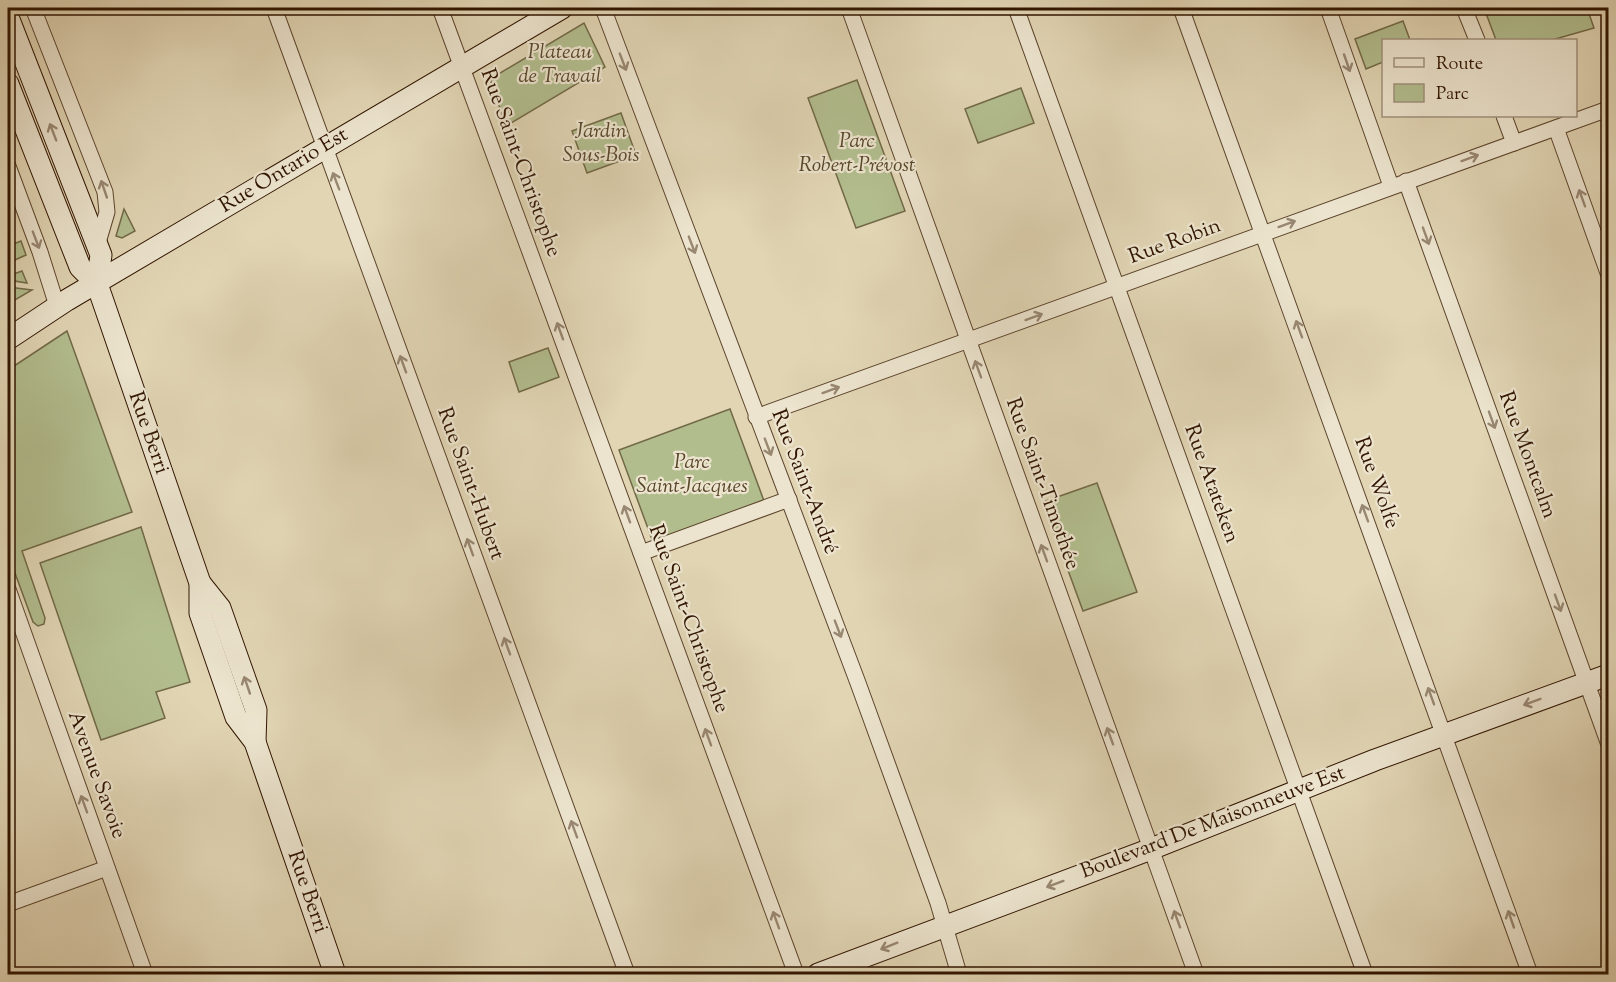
<svg xmlns="http://www.w3.org/2000/svg" width="1616" height="982" font-family="'Sorts Mill Goudy',serif">
<rect width="100%" height="100%" fill="#e1d5b4"/>
<filter id="stains"><feTurbulence type="fractalNoise" baseFrequency=".00333" numOctaves="4"/><feColorMatrix values="0 0 0 0 .2 0 0 0 0 .09 0 0 0 0 .02 0 0 0 .5 -.17"/></filter>
<radialGradient id="worn" r=".72"><stop offset=".6" stop-color="#630" stop-opacity="0"/><stop offset="1" stop-color="#630" stop-opacity=".3"/></radialGradient>
<g fill="#b2bd8e" stroke="#726947" stroke-width="1.5">
<path d="M1484,8h103l7,20 -42,12h-56z"/>
<path d="M1403,21l7,19h-26l-1,22 -17,7 -11,-30z"/>
<path d="M584,23l21,44 -99,59 -16,-47z"/>
<path d="M857,80l48,131 -49,17 -48,-130z"/>
<path d="M1021,88l13,35 -56,20 -13,-34z"/>
<path d="M621,113l15,42 -49,18 -15,-42z"/>
<path d="M124,209l11,22 -13,7 -6,-2z"/>
<path d="M21,241l5,14 -18,8v-17z"/>
<path d="M22,271l5,12 -19,-3v-4z"/>
<path d="M8,287l24,3 -24,14z"/>
<path d="M67,331l65,181 -110,39 23,67 -1,6 -6,2 -5,-4 -25,-68v-184z"/>
<path d="M548,348l11,29 -40,15 -10,-30z"/>
<path d="M730,409l34,92 -111,41 -34,-92z"/>
<path d="M1097,483l40,109 -54,19 -40,-109z"/>
<path d="M141,527l49,155 -34,10 9,26 -64,22 -61,-177z"/>
</g>
<g fill="none" stroke-linecap="round" stroke-linejoin="round">
<defs>
<g id="street">
<path d="M33,8l72,184 2,20 -10,34"/>
<path d="M274,8l353,966"/>
<path d="M440,8l356,966"/>
<path d="M603,8l255,675 80,220 21,71"/>
<path d="M849,8l347,966"/>
<path d="M1016,8l349,966"/>
<path d="M1181,8l349,966"/>
<path d="M1328,8l63,178"/>
<path d="M1464,8l13,32"/>
<path d="M1504,116l10,27"/>
<path d="M1556,128l52,145"/>
<path d="M8,166l32,86 17,54"/>
<path d="M1406,181l202,561"/>
<path d="M756,417l852,-308"/>
<path d="M641,553l148,-54"/>
<path d="M8,589l137,385"/>
<path d="M8,904l99,-36"/>
</g>
<g id="secondary">
<path d="M8,17l93,238 -4,29"/>
<path d="M8,84l72,183 17,17 9,26 94,273v30l36,104 19,25 80,232"/>
<path d="M8,339l59,-39 495,-292"/>
<path d="M200,583l20,25 19,54 17,48 -1,32"/>
<path d="M818,974l333,-125 224,-89 233,-85"/>
</g>
</defs>
<use href="#street" stroke="#5d452d" stroke-width="17"/>
<use href="#secondary" stroke="#311500" stroke-width="23"/>
<use href="#street" stroke="#ece4ce" stroke-width="15"/>
<use href="#secondary" stroke="#ece4ce" stroke-width="21"/>
</g>
<defs><path id="oneway-shaft" d="M-6 0H5M1.5-3L5.5 0L1.5 3" fill="none" stroke-width="1.6" stroke-linecap="round" stroke-linejoin="round" transform="scale(1.5)"/></defs>
<g stroke="#988771">
<use href="#oneway-shaft" transform="translate(623 62) rotate(69)"/>
<use href="#oneway-shaft" transform="translate(1347 63) rotate(71)"/>
<use href="#oneway-shaft" transform="translate(53 132) rotate(-111)"/>
<use href="#oneway-shaft" transform="translate(1470 158) rotate(-20)"/>
<use href="#oneway-shaft" transform="translate(336 181) rotate(-111)"/>
<use href="#oneway-shaft" transform="translate(104 189) rotate(-109)"/>
<use href="#oneway-shaft" transform="translate(1582 198) rotate(-110)"/>
<use href="#oneway-shaft" transform="translate(1287 224) rotate(-20)"/>
<use href="#oneway-shaft" transform="translate(1426 236) rotate(70)"/>
<use href="#oneway-shaft" transform="translate(36 240) rotate(69)"/>
<use href="#oneway-shaft" transform="translate(692 245) rotate(69)"/>
<use href="#oneway-shaft" transform="translate(1034 317) rotate(-20)"/>
<use href="#oneway-shaft" transform="translate(1299 329) rotate(-110)"/>
<use href="#oneway-shaft" transform="translate(560 331) rotate(-110)"/>
<use href="#oneway-shaft" transform="translate(403 364) rotate(-110)"/>
<use href="#oneway-shaft" transform="translate(978 369) rotate(-110)"/>
<use href="#oneway-shaft" transform="translate(831 390) rotate(-20)"/>
<use href="#oneway-shaft" transform="translate(1492 420) rotate(70)"/>
<use href="#oneway-shaft" transform="translate(768 447) rotate(69)"/>
<use href="#oneway-shaft" transform="translate(1365 513) rotate(-110)"/>
<use href="#oneway-shaft" transform="translate(627 514) rotate(-110)"/>
<use href="#oneway-shaft" transform="translate(470 547) rotate(-110)"/>
<use href="#oneway-shaft" transform="translate(1044 553) rotate(-110)"/>
<use href="#oneway-shaft" transform="translate(1558 603) rotate(70)"/>
<use href="#oneway-shaft" transform="translate(838 629) rotate(69)"/>
<use href="#oneway-shaft" transform="translate(507 646) rotate(-110)"/>
<use href="#oneway-shaft" transform="translate(247 685) rotate(-109)"/>
<use href="#oneway-shaft" transform="translate(1431 696) rotate(-110)"/>
<use href="#oneway-shaft" transform="translate(1532 702) rotate(160)"/>
<use href="#oneway-shaft" transform="translate(1110 736) rotate(-110)"/>
<use href="#oneway-shaft" transform="translate(708 737) rotate(-110)"/>
<use href="#oneway-shaft" transform="translate(84 804) rotate(-110)"/>
<use href="#oneway-shaft" transform="translate(574 829) rotate(-110)"/>
<use href="#oneway-shaft" transform="translate(1055 884) rotate(160)"/>
<use href="#oneway-shaft" transform="translate(1177 919) rotate(-110)"/>
<use href="#oneway-shaft" transform="translate(1511 919) rotate(-109)"/>
<use href="#oneway-shaft" transform="translate(776 920) rotate(-110)"/>
<use href="#oneway-shaft" transform="translate(889 946) rotate(158)"/>
</g>
<g text-anchor="middle" dominant-baseline="central" stroke-width="4.5" stroke-linejoin="round" paint-order="stroke">
<g font-size="21" font-style="italic" fill="#58472b" stroke="#ece4ce">
<text x="560" y="53">Plateau<tspan x="560" dy="24">de Travail</tspan></text>
<text x="601" y="132">Jardin<tspan x="601" dy="24">Sous-Bois</tspan></text>
<text x="857" y="142">Parc<tspan x="857" dy="24">Robert-Prévost</tspan></text>
<text x="692" y="463">Parc<tspan x="692" dy="24">Saint-Jacques</tspan></text>
</g>
<g font-size="21" fill="#311500" stroke="#ece4ce">
<text transform="translate(520 163) rotate(70)">Rue Saint-Christophe</text>
<text transform="translate(284 171) rotate(-31)">Rue Ontario Est</text>
<text transform="translate(1175 242) rotate(-20)">Rue Robin</text>
<text transform="translate(148 433) rotate(71)">Rue Berri</text>
<text transform="translate(1527 455) rotate(70)">Rue Montcalm</text>
<text transform="translate(804 482) rotate(69)">Rue Saint-André</text>
<text transform="translate(1376 483) rotate(70)">Rue Wolfe</text>
<text transform="translate(470 484) rotate(70)">Rue Saint-Hubert</text>
<text transform="translate(1042 484) rotate(70)">Rue Saint-Timothée</text>
<text transform="translate(1211 484) rotate(70)">Rue Atateken</text>
<text transform="translate(688 619) rotate(70)">Rue Saint-Christophe</text>
<text transform="translate(96 775) rotate(70)">Avenue Savoie</text>
<text transform="translate(1213 823) rotate(-21)">Boulevard De Maisonneuve Est</text>
<text transform="translate(307 892) rotate(71)">Rue Berri</text>
</g>
</g>
<rect width="1616" height="982" fill="none" stroke="#e1d5b4" stroke-width="30"/>
<rect x="9" y="9" width="1598" height="964" fill="none" stroke="#311500" stroke-width="3"/>
<rect x="15" y="15" width="1586" height="952" fill="none" stroke="#311500" stroke-width="1.5"/>
<rect x="1382" y="39" width="195" height="78" fill="#ece4ce" stroke="#a1917c" stroke-width="1.5"/>
<rect x="1394" y="58" width="30" height="9" fill="#ece4ce" stroke="#a1917c" stroke-width="1.5"/>
<text x="1436" y="69" font-size="18" fill="#311500">Route</text>
<rect x="1394" y="84" width="30" height="18" fill="#b2bd8e" stroke="#a1917c" stroke-width="1.5"/>
<text x="1436" y="99" font-size="18" fill="#311500">Parc</text>
<rect width="100%" height="100%" filter="url(#stains)"/>
<rect width="100%" height="100%" fill="url(#worn)"/>
</svg>
